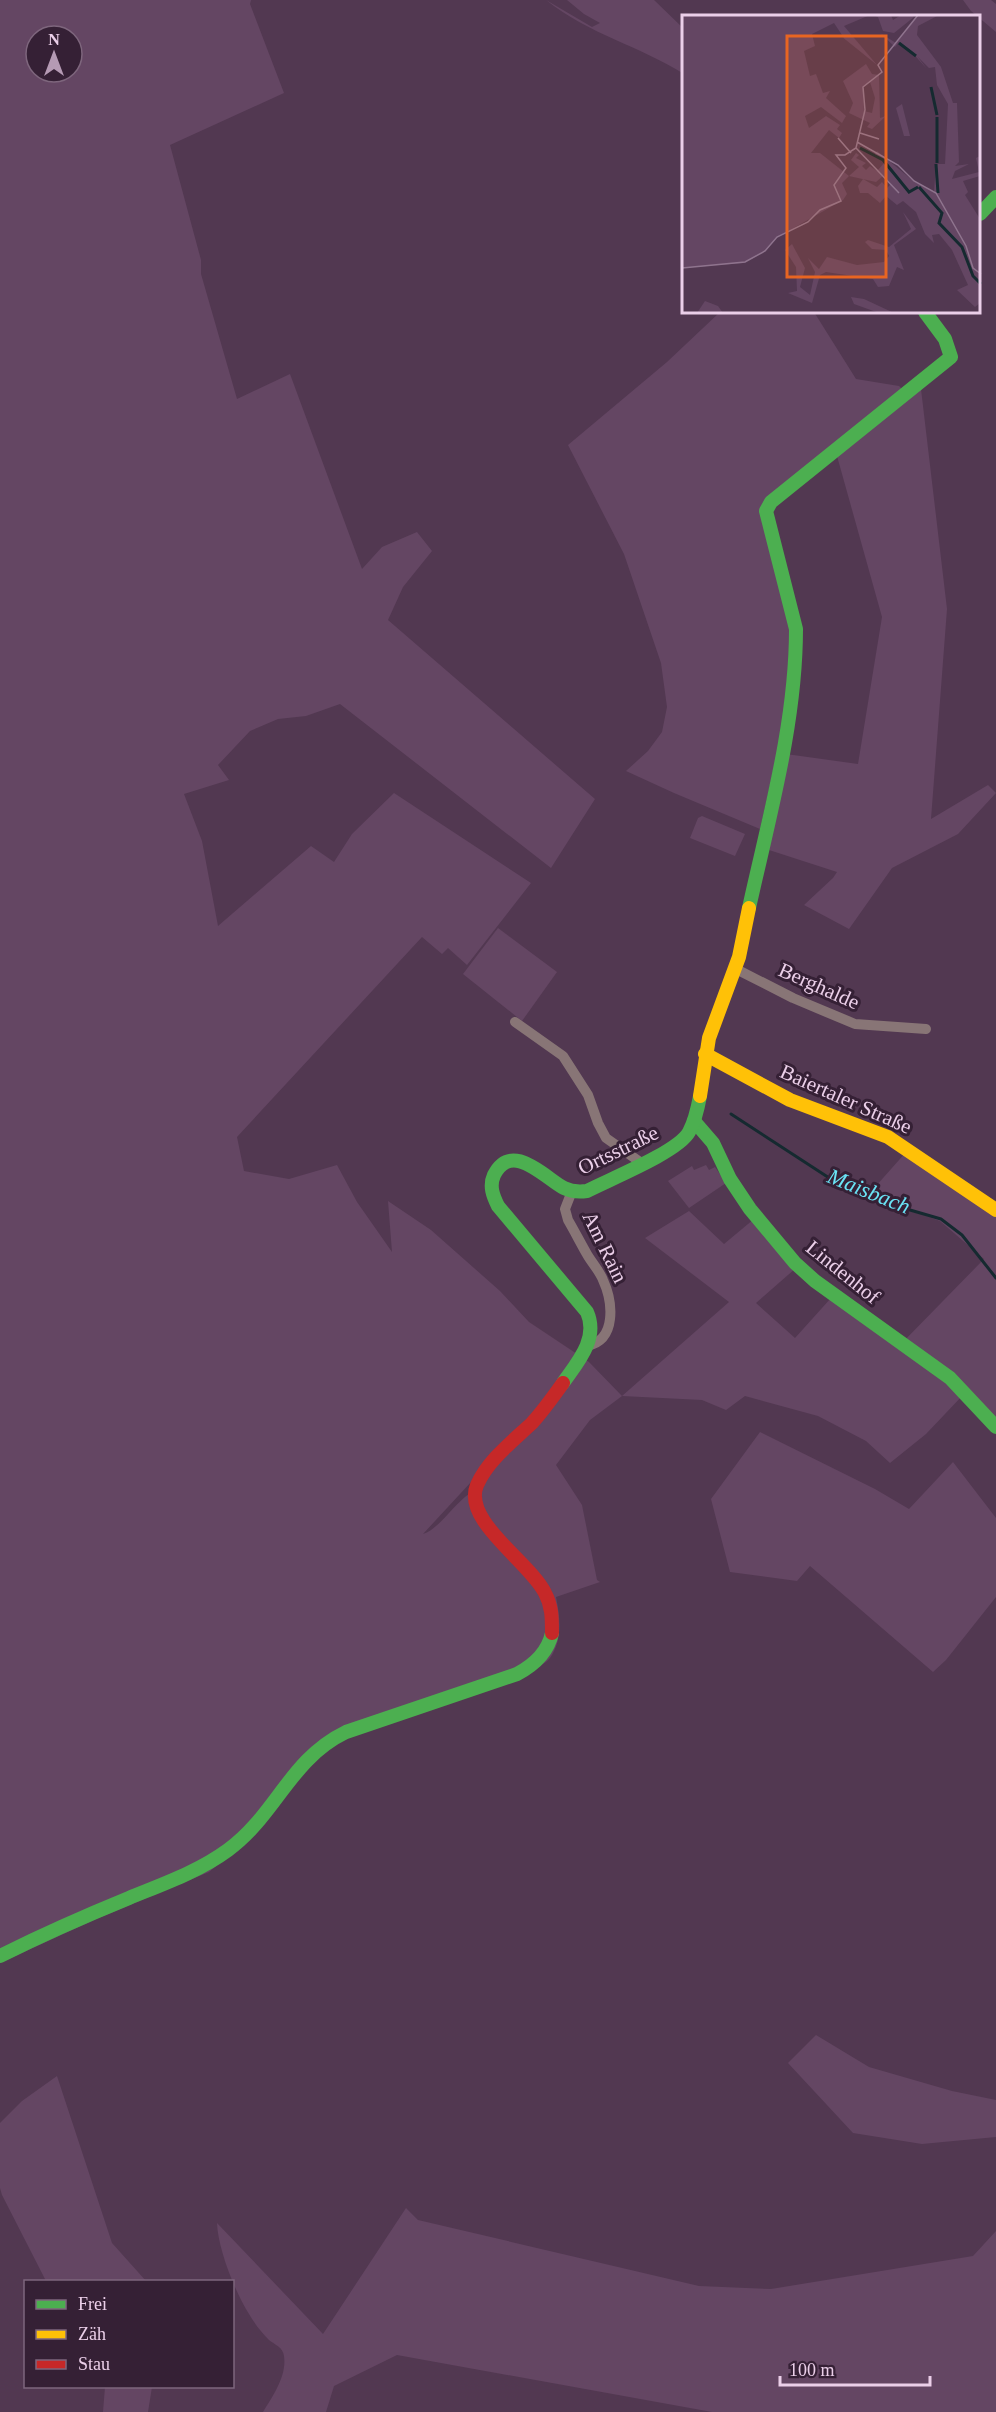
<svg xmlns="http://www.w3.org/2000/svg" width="996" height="2412" font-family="'Times New Roman',serif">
<rect width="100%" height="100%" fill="#523851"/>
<g fill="#644663" fill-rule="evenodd">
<path d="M0,0h251l-1,4 34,89 -114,52 31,115v14l36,125 53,-25 72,195 20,-22 35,-15 15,19 -29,36 -15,33 207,179 -44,69 -211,-164 -34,12 -28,3 -28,12 -32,34 11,15 -45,14 18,47 16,85 93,-80 23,16 18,-28 42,-41 137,90 -64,82 -19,-17 -6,6 -20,-17 -185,200 7,34 45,8 48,-14 20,37 35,50 -4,-51 43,29 69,61 29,31 60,40 33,34 107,-94 -84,-64 44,-27 35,33 30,-25 42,49 -40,35 39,35 36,-40 69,47 84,-86 -44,-38 -72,-26 39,-44 89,63v216l-33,-35 -37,39 -36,29 -24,-22 -48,-25 -73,-20 -19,14 -24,-10 -80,-4 -32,24 -34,45 26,40 15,75 3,2 -44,15c4,20 7,43 -6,61 -5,6 -14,10 -20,14l-191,68 -46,42 -14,24 -22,26 -48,40 -115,48 -94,43zM36,36h36v36h-36zM472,1481l8,17 -11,-4c-15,10 -30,35 -46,40z"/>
<path d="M546,0l46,27 8,-4 -16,-9 -17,-14h87l30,29v45c-46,-29 -94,-39 -138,-74z"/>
<path d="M963,0h28l5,4v28l-25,-21z"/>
<path d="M720,312h94l42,67 43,7 4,4 -141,120 31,134 -12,92 -21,93 -86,-36 -48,-22 22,-20 14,-19 5,-25 -6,-44 -37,-109 -56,-109 99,-83z"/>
<path d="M921,389l26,220 -16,210 57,-34 8,8 -38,41 -66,34 -43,61 -45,-24 29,-27 4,-6 -68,-22 17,-96 72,10 24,-147 -45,-161z"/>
<path d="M702,816l43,18 -10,22 -45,-18 8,-20z"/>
<path d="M498,928l59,44 -35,49 -59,-47z"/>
<path d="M706,1165l3,5 6,-3 11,16 -37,25 -21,-27 24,-15 2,4z"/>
<path d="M760,1432l115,57 34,20 44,-47 43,56v79l-50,63 -13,12 -123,-106 -13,15 -67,-9 -19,-73z"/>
<path d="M816,2035l53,32 83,24 44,9v37l-74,7 -69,-11 -65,-70z"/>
<path d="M57,2076l55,167 34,38h-100l-44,-86 -2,-7v-65l22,-22z"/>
<path d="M406,2208l12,12 281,66 72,3 202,-33 23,-25v181h-284l-315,-57 -63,31 -8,26h-63c10,-16 24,-36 21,-56 -1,-9 -9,-11 -15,-16 -7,-7 -15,-17 -20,-26 -14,-22 -31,-65 -32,-91l106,111z"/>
<path d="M105,2387h47l-4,25h-45z"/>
</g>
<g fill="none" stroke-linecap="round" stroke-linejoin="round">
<path stroke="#152a30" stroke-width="3" d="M731,1114l109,71 46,18 55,16 21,16 34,43"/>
<g stroke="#887576" stroke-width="10">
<path d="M736,969l57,29 62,26 71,5"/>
<path d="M515,1022l48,34 25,39 10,28 8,15 37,26"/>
<path d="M572,1191l-7,18 3,11c7,12 13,24 20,36 5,8 12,16 15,24 10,22 14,60 -16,66"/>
</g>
<g stroke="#4caf50" stroke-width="14">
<path d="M980,214l16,-17"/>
<path d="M749,908c20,-91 47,-185 47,-279l-30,-118 5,-9 180,-145 -6,-18 -20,-27"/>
<path d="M694,1121l19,22 17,36 20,30 45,54 20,18 135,97 46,49"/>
<path d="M563,1383c14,-20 36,-44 24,-71l-89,-106c-5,-10 -9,-20 -4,-31 18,-35 51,3 70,13 8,4 15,4 23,3 23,-12 91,-39 102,-59 6,-11 9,-25 11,-36"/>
<path d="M0,1956c42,-21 85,-40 129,-58 34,-14 69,-26 99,-48 48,-35 62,-91 118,-118l171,-58c17,-9 31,-22 35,-41"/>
</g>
<g stroke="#ffc107" stroke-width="14">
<path d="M705,1054l85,46 98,37 108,73"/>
<path d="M700,1096l9,-58 30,-81 10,-49"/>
</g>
<path stroke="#c62828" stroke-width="14" d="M552,1633c0,-15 0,-27 -7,-40 -15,-31 -83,-72 -68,-108 11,-25 36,-44 55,-62 11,-12 21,-26 31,-40"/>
</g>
<g text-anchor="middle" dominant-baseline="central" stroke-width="6" stroke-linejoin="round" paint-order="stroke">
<g font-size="21" fill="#ebcfe9" stroke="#352035">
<text transform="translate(819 986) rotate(24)">Berghalde</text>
<text transform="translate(846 1099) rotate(24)">Baiertaler Straße</text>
<text transform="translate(618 1150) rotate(-26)">Ortsstraße</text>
<text transform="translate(605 1247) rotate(64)">Am Rain</text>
<text transform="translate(843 1272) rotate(39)">Lindenhof</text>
</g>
<g font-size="22" font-style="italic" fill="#6ae4f6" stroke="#352035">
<text transform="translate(869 1191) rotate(22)">Maisbach</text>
</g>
</g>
<g transform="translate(682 15)">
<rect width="298" height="298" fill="#523851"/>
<path d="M0,0h188l-26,11 33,39 -36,-29 3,2 -10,-15 -22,11 3,12 -11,5 6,25 6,-2 7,19 7,-2 -4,7 20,18 -4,7 -21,-16 -16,9 4,12 17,-12 14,9 -3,4 5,4 -3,5 -10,-8 -18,23h9l29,23 10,-9 -8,-7 5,-7 3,2 -3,3 10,5 -4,3 4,4 4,-4 7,5 8,-9 -12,-6 4,-5 34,28 23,13 2,-28h9l3,-60 -11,-19 -2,-18 -6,1 -12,-12 10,13 10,37 -10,-37 -17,-19 -11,-8 -4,5 -15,-14 16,10 22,-28h21l-21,11 -1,9 24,32 12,36h4l2,59 -4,4 14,-2 -14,7 -3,8 27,-7 -3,-14 4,-2v20l-17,5 5,11 -3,3 15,24v84l-5,4 -18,-17 11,-5 -16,-35 -13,-16 -7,1 2,8 -9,-9 -9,-22 -13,-11 -6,4 -11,-9 -6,7 -12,-10h-8l-2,-7 5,-7 14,8 5,-5 5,6 4,-4 -8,-8 -7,6 -27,-6 -7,7 5,11 -4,6 -67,38 -10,13 -22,12 -62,5zM191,0h18l2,5 8,-5h10l3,2 -20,16 -11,-2 -5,-14zM184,49l6,10 7,1 1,43 6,-2 -14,13 -5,-2 3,-4 -21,-10 4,-10 -10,-22zM188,67l5,16 -3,15 -8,-2 -1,-24zM220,89l8,32h-6l-8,-28zM221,197l13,17 -22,16 10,25 -7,-3 -8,19 -11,1 -5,-8 -47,-7 -6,3 -8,28 -24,-10 9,-2 -1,-24 -11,-17 7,-6 13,24 -5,19 10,8 5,-23 -7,-14 11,11 8,-12 30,8 27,-3 5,-6 -3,-6 -14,-1 -7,-7 3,-2 21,7 22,-18zM169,282l13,2 30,14h-15l-25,-9zM23,286l13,5 5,7h-26z" fill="#644663" fill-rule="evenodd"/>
<path fill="none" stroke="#152a30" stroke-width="3" d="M217,28l17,13M249,72l6,28M178,133l23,12 26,32 9,-5M255,148v-46M254,149l2,29M237,172l23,26 -3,10 23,24 11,29 8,8"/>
<path fill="none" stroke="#8f748e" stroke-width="1.5" d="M178,118l19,6M156,123l13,15M175,127l41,23 16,16 22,12 30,53 7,22 8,6M174,133l43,45M0,253l63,-6 20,-11 12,-14 31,-15 12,-12 21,-9 -7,-16 12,-17 -10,-13h9l11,-7 9,-38 -2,-23 19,-15 -4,-7 40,-50"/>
<path fill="#e86522" fill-opacity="0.15" stroke="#e86522" stroke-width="3" d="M105,21h99v241h-99z"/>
<rect width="298" height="298" fill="none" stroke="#ebcfe9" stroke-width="3"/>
</g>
<rect x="24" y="2280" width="210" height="108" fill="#352035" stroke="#7e667d" stroke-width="1.5"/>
<rect x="36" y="2300" width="30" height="9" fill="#4caf50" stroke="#7e667d" stroke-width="1.5"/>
<text x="78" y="2310" font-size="18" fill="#ebcfe9">Frei</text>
<rect x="36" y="2330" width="30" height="9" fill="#ffc107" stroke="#7e667d" stroke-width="1.5"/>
<text x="78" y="2340" font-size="18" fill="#ebcfe9">Zäh</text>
<rect x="36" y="2360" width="30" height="9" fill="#c62828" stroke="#7e667d" stroke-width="1.5"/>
<text x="78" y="2370" font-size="18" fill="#ebcfe9">Stau</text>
<g transform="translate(54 54)"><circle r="28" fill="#352035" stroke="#7e667d" stroke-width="1.5"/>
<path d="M0-4.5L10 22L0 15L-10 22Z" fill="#b59ab4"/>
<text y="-9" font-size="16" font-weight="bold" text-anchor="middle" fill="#ebcfe9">N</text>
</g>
<path d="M780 2376v9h150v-9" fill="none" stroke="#ebcfe9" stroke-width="3"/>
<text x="789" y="2376" font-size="18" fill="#ebcfe9" stroke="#352035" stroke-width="4.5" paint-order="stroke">100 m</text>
</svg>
